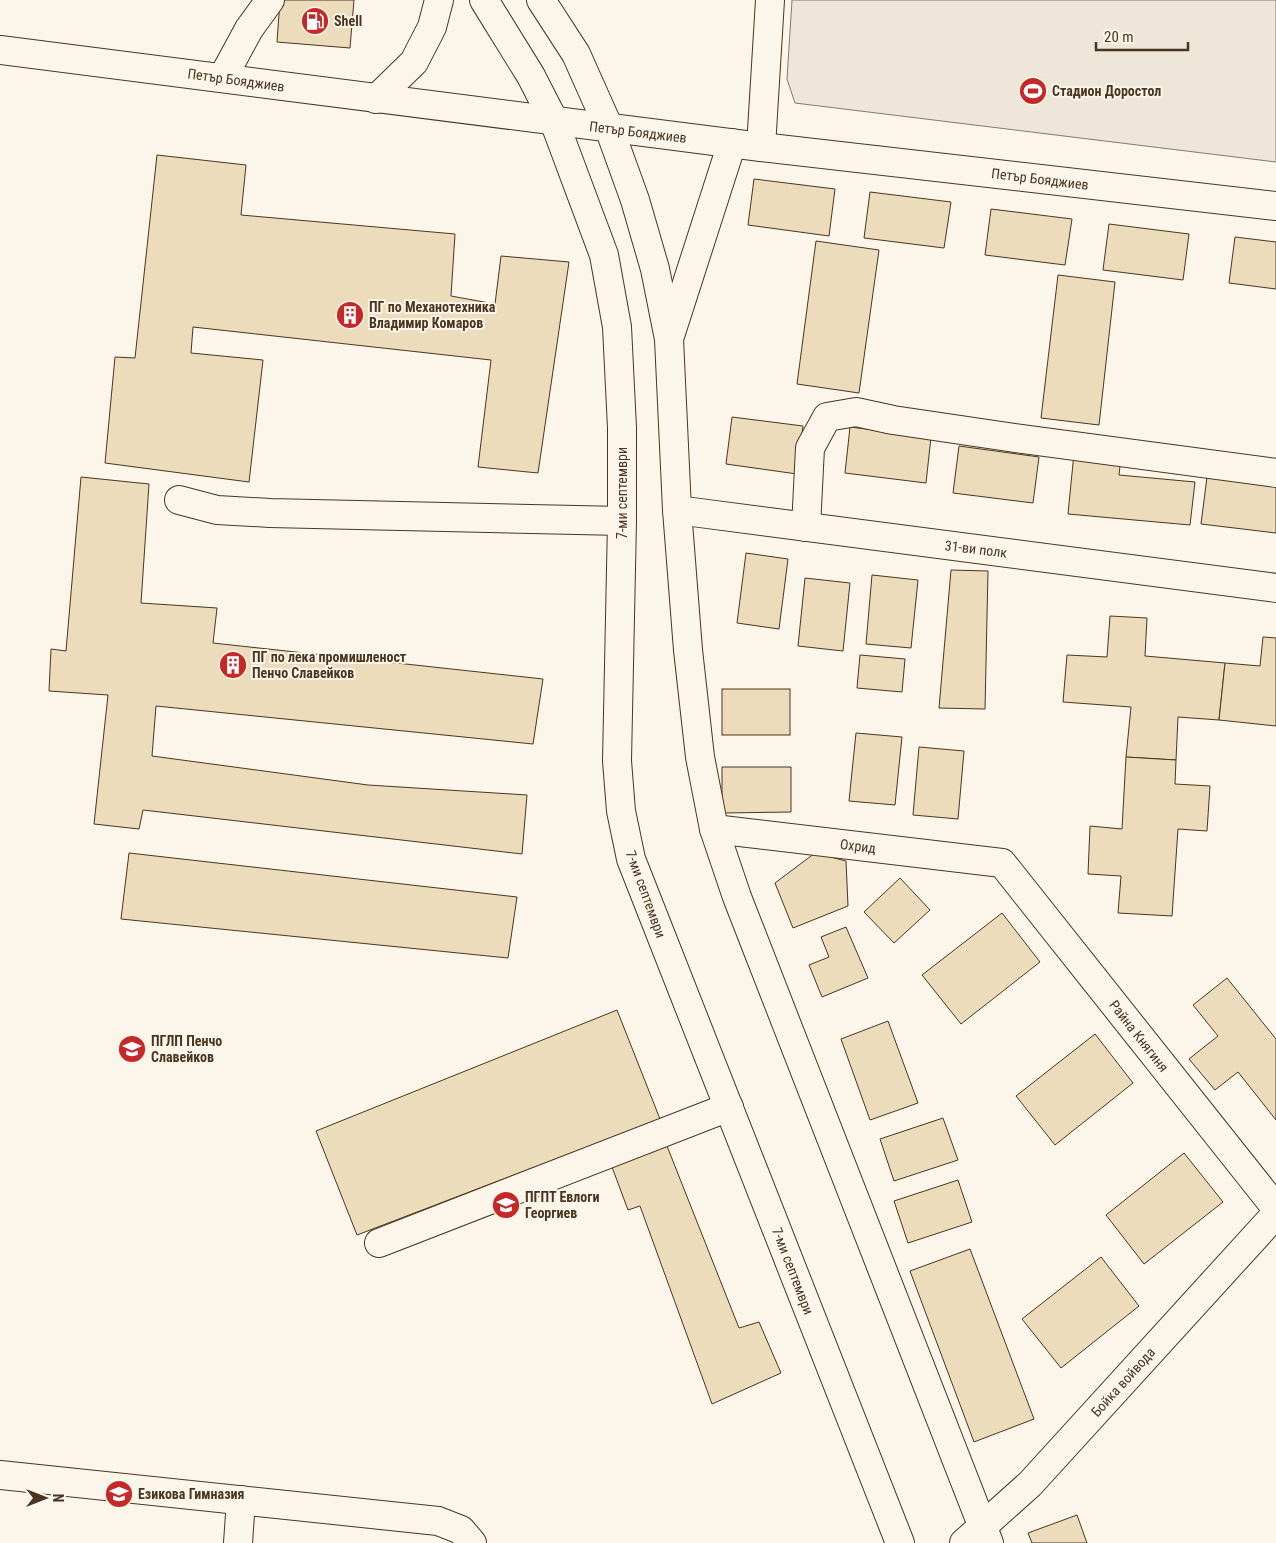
<svg xmlns="http://www.w3.org/2000/svg" width="1276" height="1543" font-family="'Roboto Condensed',sans-serif">
<rect width="100%" height="100%" fill="#fbf6e9"/>
<path fill="#ede6d9" stroke="#887966" d="M792,0h484v162l-481,-59 -8,-24z"/>
<g fill="#ecdcbc" stroke="#4a3520">
<path d="M280,0h74l-4,48 -73,-6z"/>
<path d="M157,155l89,10 -5,50 214,19 -4,62 44,8 6,-48 68,6 -31,211 -60,-6 13,-107 -298,-33 -2,26 72,7 -14,122 -144,-19 10,-106 20,1z"/>
<path d="M754,179l81,10 -6,47 -81,-11z"/>
<path d="M870,192l81,10 -7,46 -80,-10z"/>
<path d="M991,209l81,10 -7,46 -80,-10z"/>
<path d="M1109,224l80,10 -6,46 -80,-10z"/>
<path d="M1235,237l41,5v47l-47,-6z"/>
<path d="M816,241l63,9 -20,143 -62,-9z"/>
<path d="M1058,275l57,7 -16,143 -58,-7z"/>
<path d="M732,417l71,9 -6,48 -71,-10z"/>
<path d="M850,427l81,10 -5,46 -81,-10z"/>
<path d="M959,446l80,11 -6,46 -80,-10z"/>
<path d="M1074,453l47,4 -2,18 76,7 -5,43 -122,-11z"/>
<path d="M81,477l68,7 -8,119 76,5 -4,35 330,36 -10,65 -377,-38 -4,50 216,29 159,10 -5,59 -379,-44 -4,19 -45,-5 14,-129 -59,-4 2,-42 15,2z"/>
<path d="M1207,477l69,9v47l-75,-9z"/>
<path d="M746,553l42,6 -9,70 -42,-6z"/>
<path d="M951,570l37,1 -3,138 -46,-1z"/>
<path d="M872,575l46,5 -7,68 -45,-4z"/>
<path d="M805,578l45,5 -7,68 -45,-5z"/>
<path d="M1110,616l37,2 -2,38 80,7 -6,57 -41,-3 -2,43 -50,-3 5,-50 -68,-5 4,-47 40,2z"/>
<path d="M1263,637l13,1v88l-57,-6 6,-57 35,3z"/>
<path d="M860,655l45,4 -3,33 -45,-4z"/>
<rect x="722" y="689" width="68" height="46"/>
<path d="M856,733l46,4 -7,68 -46,-4z"/>
<path d="M919,747l45,4 -6,68 -45,-4z"/>
<path d="M1126,757l50,3 -1,24 35,2 -3,45 -29,-2 -6,87 -54,-3 3,-37 -33,-2 2,-48 32,3z"/>
<path d="M722,767h69v45l-69,1z"/>
<path d="M129,853l388,44 -9,61 -387,-39z"/>
<path d="M815,853l31,8 2,45 -55,22 -18,-45z"/>
<path d="M900,878l30,32 -36,33 -30,-31z"/>
<path d="M1002,913l38,49 -79,62 -39,-49z"/>
<path d="M846,927l22,51 -46,19 -13,-32 20,-8 -8,-20z"/>
<path d="M1227,978l49,61v81l-38,-48 -23,18 -26,-31 29,-23 -25,-31z"/>
<path d="M617,1010l43,109 -303,116 -41,-104z"/>
<path d="M888,1021l30,82 -48,17 -29,-81z"/>
<path d="M1095,1034l38,49 -78,62 -39,-49z"/>
<path d="M943,1118l15,42 -64,21 -14,-42z"/>
<path d="M667,1146l72,182 20,-6 22,51 -69,31 -72,-198 -12,4 -16,-43z"/>
<path d="M1184,1153l39,49 -79,62 -38,-49z"/>
<path d="M958,1180l14,42 -64,21 -14,-42z"/>
<path d="M970,1249l64,170 -60,23 -64,-171z"/>
<path d="M1101,1257l38,49 -78,62 -39,-49z"/>
<path d="M1077,1515l10,28h-55l-4,-10z"/>
</g>
<g fill="none" stroke-linecap="round" stroke-linejoin="round">
<defs>
<g id="minor">
<path d="M0,50l761,97 515,59"/>
<path d="M223,77l26,-48 21,-29"/>
<path d="M761,147l9,-147"/>
<path d="M669,339l63,-196"/>
<path d="M179,500l38,10 53,3 352,8"/>
<path d="M677,510l599,78"/>
<path d="M806,527l4,-79 17,-31 29,-5 37,8 122,18 261,35"/>
<path d="M714,829l288,34 274,345"/>
<path d="M379,1243l350,-136"/>
<path d="M0,1475l438,46 23,9 11,13"/>
<path d="M238,1543l3,-43"/>
<path d="M964,1543l66,-59 246,-270"/>
</g>
<g id="major">
<path d="M484,0l47,76 23,45 50,134 13,72 5,101v93l-5,240 4,50 10,48 269,684"/>
<path d="M541,0l35,54 33,74 26,72 20,69 14,70 8,171 11,140 12,107 14,72 23,68 252,646"/>
<path d="M376,99l38,-37 18,-35 7,-27"/>
</g>
</defs>
<use href="#minor" stroke="#4a3520" stroke-width="30"/>
<use href="#major" stroke="#4a3520" stroke-width="30"/>
<use href="#minor" stroke="#fbf6e9" stroke-width="28"/>
<use href="#major" stroke="#fbf6e9" stroke-width="28"/>
</g>
<defs>
<symbol id="fuel-disc" viewBox="-11 -11 22 22"><circle r="9.5" fill="#c62828" stroke="#fbf6e9"/><path d="M-5.5-6h7V0h2V4h1.3V-2.5L3-4.5l.8-.8L6-3V5H2.5V1h-1V6h-7ZM-4.2-4.7v3.2H.2V-4.7Z" fill="#fff"/></symbol>
<symbol id="stadium-disc" viewBox="-11 -11 22 22"><circle r="9.5" fill="#c62828" stroke="#fbf6e9"/><path d="M0-5a6.5 5 0 1 0 0 10a6.5 5 0 1 0 0-10ZM-3.5-1.8h7v3.6h-7Z" fill="#fff"/></symbol>
<symbol id="building-disc" viewBox="-11 -11 22 22"><circle r="9.5" fill="#c62828" stroke="#fbf6e9"/><path d="M-4-6H4V6H1V3H-1V6H-4ZM-2.5-4.3h1.7v1.8h-1.7ZM.8-4.3h1.7v1.8H.8ZM-2.5-1h1.7V.8h-1.7ZM.8-1h1.7V.8H.8Z" fill="#fff"/></symbol>
<symbol id="school-disc" viewBox="-11 -11 22 22"><circle r="9.5" fill="#c62828" stroke="#fbf6e9"/><path d="M0-5L7-2L0 1L-7-2ZM-4 1L0 2.5L4 1V4Q0 6-4 4Z" fill="#fff"/></symbol>
</defs>
<g fill-rule="evenodd">
<use href="#fuel-disc" x="299" y="5" width="32" height="32"/>
<use href="#stadium-disc" x="1017" y="75" width="32" height="32"/>
<use href="#building-disc" x="334" y="299" width="32" height="32"/>
<use href="#building-disc" x="217" y="649" width="32" height="32"/>
<use href="#school-disc" x="116" y="1033" width="32" height="32"/>
<use href="#school-disc" x="490" y="1189" width="32" height="32"/>
<use href="#school-disc" x="103" y="1478" width="32" height="32"/>
</g>
<g text-anchor="middle" dominant-baseline="central" stroke-width="4" stroke-linejoin="round" paint-order="stroke">
<g font-size="14" font-weight="bold" fill="#4a3520" stroke="#fbf6e9" text-anchor="start">
<text x="334" y="21">Shell</text>
<text x="1052" y="91">Стадион Доростол</text>
<text x="369" y="307">ПГ по Механотехника<tspan x="369" dy="16">Владимир Комаров</tspan></text>
<text x="252" y="657">ПГ по лека промишленост<tspan x="252" dy="16">Пенчо Славейков</tspan></text>
<text x="151" y="1041">ПГЛП Пенчо<tspan x="151" dy="16">Славейков</tspan></text>
<text x="525" y="1197">ПГПТ Евлоги<tspan x="525" dy="16">Георгиев</tspan></text>
<text x="138" y="1494">Езикова Гимназия</text>
</g>
<g font-size="14" fill="#4a3520" stroke="#fbf6e9">
<text transform="translate(236 80) rotate(8)">Петър Бояджиев</text>
<text transform="translate(638 132) rotate(7)">Петър Бояджиев</text>
<text transform="translate(1040 179) rotate(7)">Петър Бояджиев</text>
<text transform="translate(622 493) rotate(-90)">7-ми септември</text>
<text transform="translate(976 549) rotate(7)">31-ви полк</text>
<text transform="translate(858 846) rotate(7)">Охрид</text>
<text transform="translate(646 894) rotate(70)">7-ми септември</text>
<text transform="translate(1139 1036) rotate(52)">Райна Княгиня</text>
<text transform="translate(793 1271) rotate(69)">7-ми септември</text>
<text transform="translate(1123 1382) rotate(-48)">Бойка войвода</text>
</g>
</g>
<g transform="translate(45 1498) rotate(90)" stroke="#fbf6e9" stroke-width="4" paint-order="stroke">
<path d="M0-4L9 19L0 12L-9 19Z" fill="#4a3520"/>
<text y="-8" font-size="14" font-weight="bold" text-anchor="middle" fill="#4a3520">N</text>
</g>
<path d="M1096 42v8h92v-8" fill="none" stroke="#4a3520" stroke-width="2.5"/>
<text x="1104" y="42" font-size="15" fill="#4a3520" stroke="#fbf6e9" stroke-width="4" paint-order="stroke">20 m</text>
</svg>
